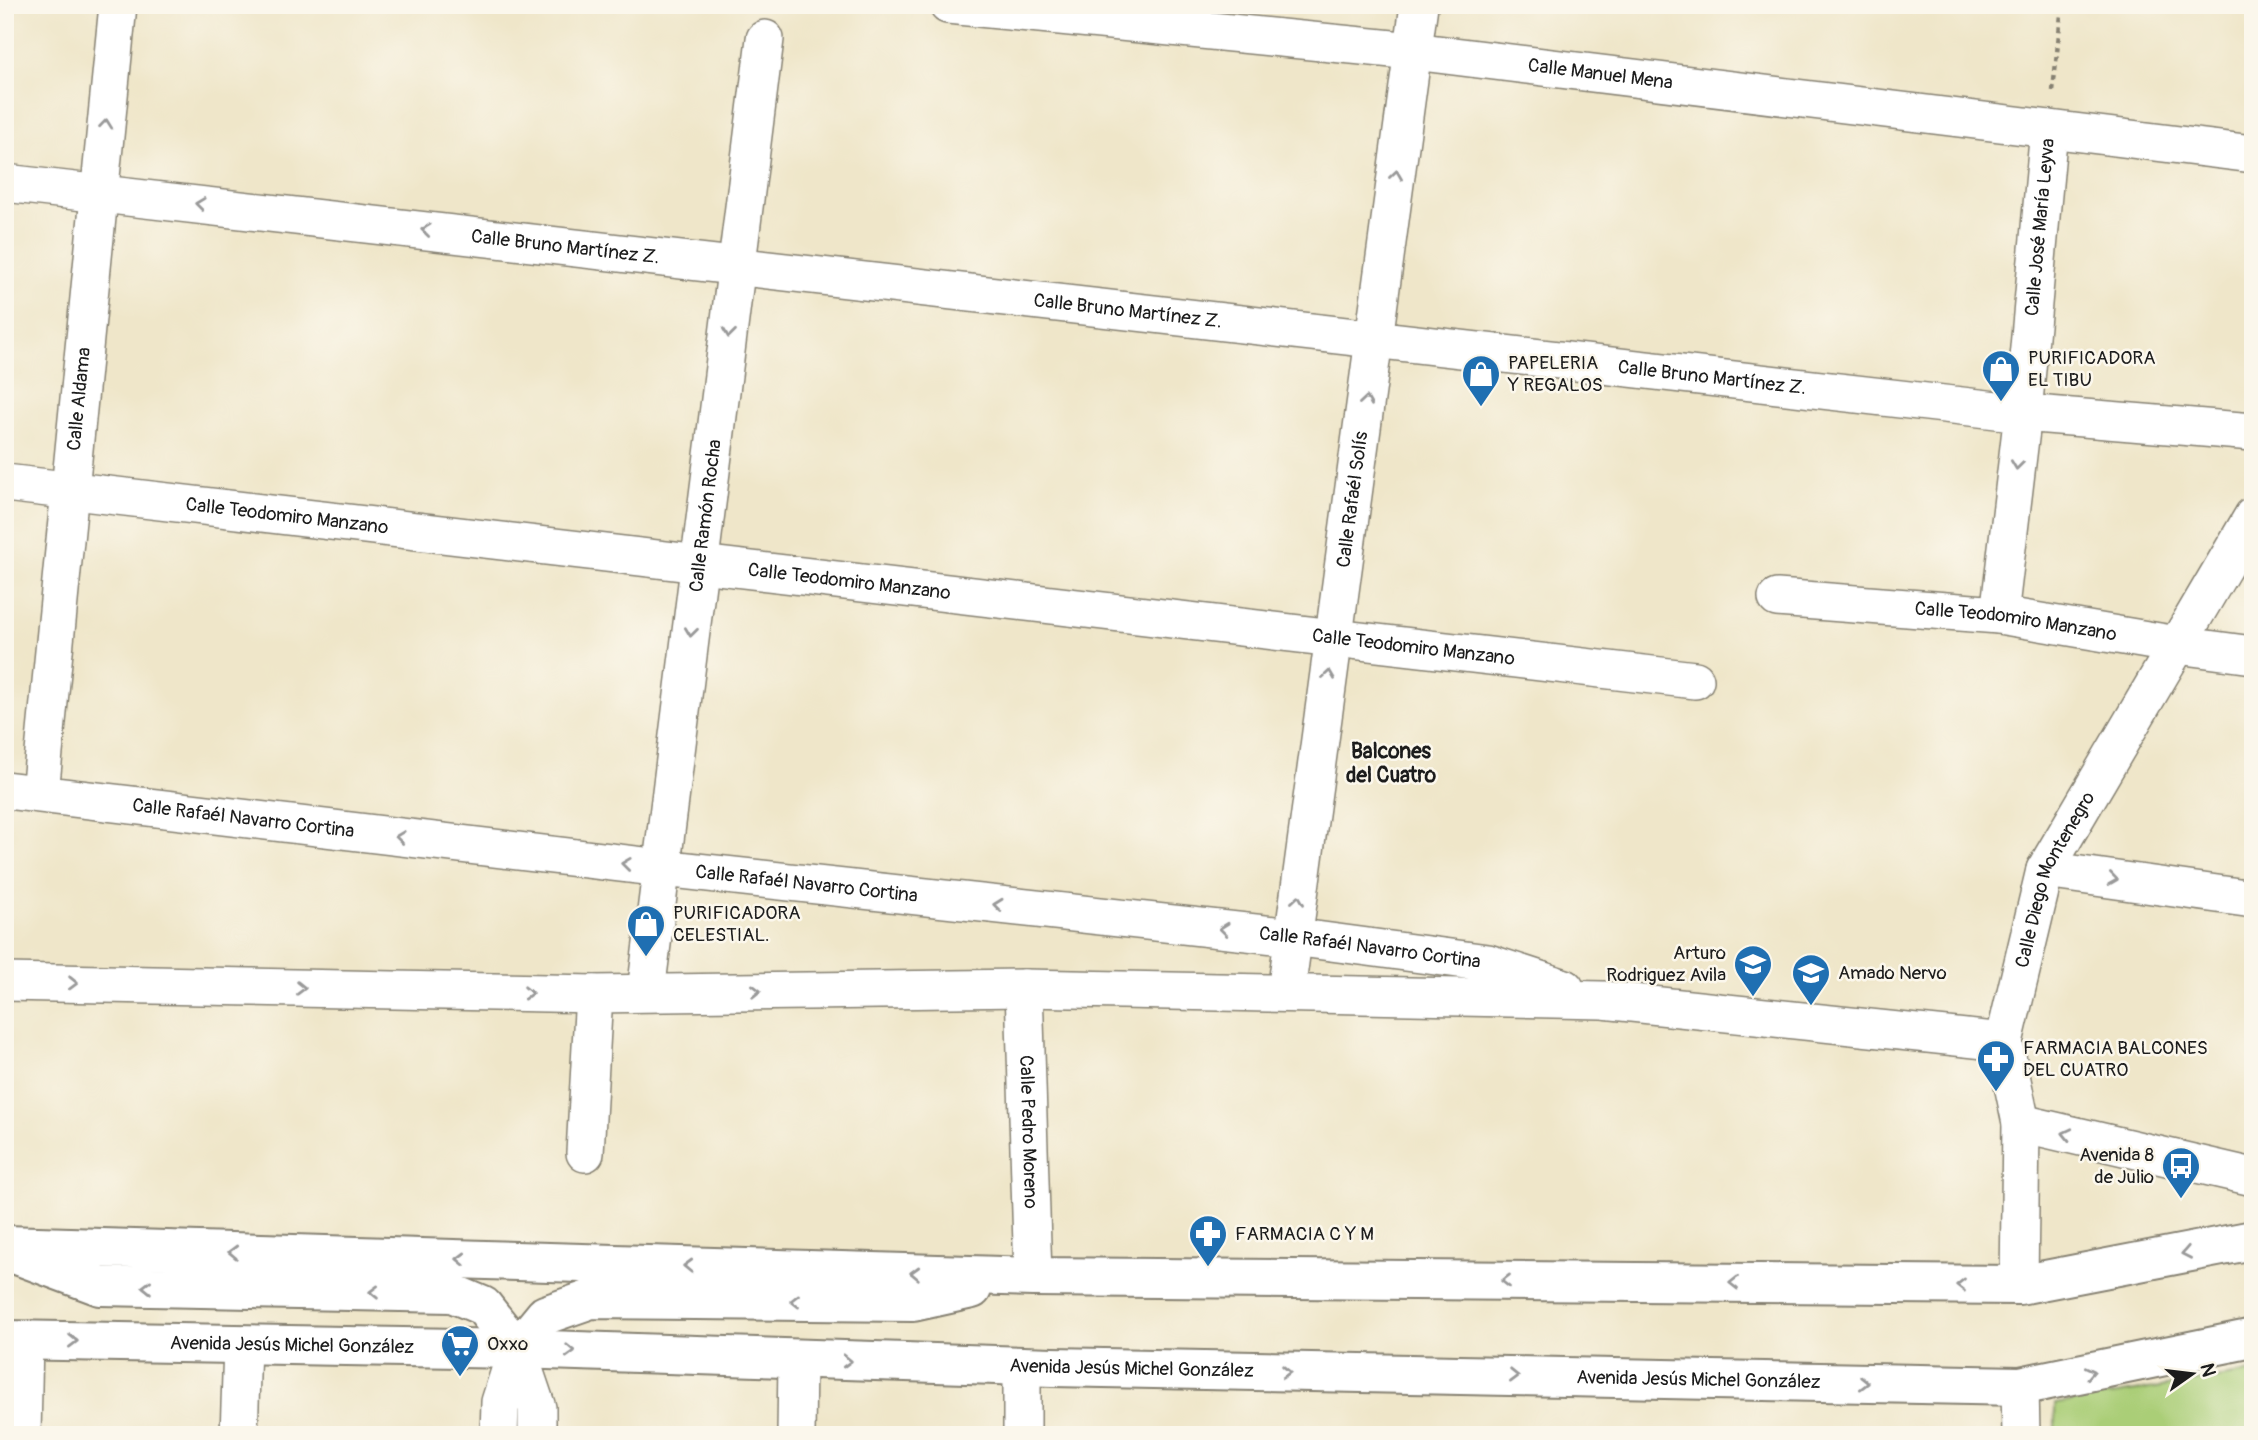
<svg xmlns="http://www.w3.org/2000/svg" width="2258" height="1440" font-family="Pangolin,sans-serif">
<rect width="100%" height="100%" fill="#fbf7ec"/>
<filter id="ink" filterUnits="userSpaceOnUse"><feTurbulence type="fractalNoise" baseFrequency=".0143" numOctaves="2"/><feDisplacementMap in="SourceGraphic" scale="14" xChannelSelector="R" yChannelSelector="G"/><feConvolveMatrix kernelMatrix="1 2 1 2 8 2 1 2 1" color-interpolation-filters="sRGB"/></filter>
<filter id="wash" filterUnits="userSpaceOnUse"><feTurbulence type="fractalNoise" baseFrequency=".00686" numOctaves="4" result="noise"/><feDisplacementMap in="SourceGraphic" scale="28" xChannelSelector="R" yChannelSelector="G"/><feGaussianBlur stdDeviation="1.57" result="paint"/><feColorMatrix in="noise" values="0 0 0 0 0 0 0 0 0 0 0 0 0 0 0 0 0 1.4 0 .05"/><feComposite in="paint" operator="in"/></filter>
<g filter="url(#wash)">
<rect width="100%" height="100%" fill="#efe6c9"/>
<path fill="#aace77" stroke="#63754a" stroke-width="2" d="M2253,1372v63h-198v-31z"/>
</g>
<g filter="url(#ink)">
<g fill="none" stroke-linecap="round" stroke-linejoin="round">
<defs>
<g id="minor">
<path id="s1" d="M948,5l465,46 840,103"/>
<path id="s2" d="M5,183l2018,230 230,19"/>
<path id="s3" d="M5,483l1690,197"/>
<path id="s4" d="M1777,598l222,17 178,30 76,10"/>
<path id="s5" d="M1999,615l24,-202 26,-284"/>
<path id="s6" d="M5,790l657,78 631,69 195,26 77,25"/>
<path id="s7" d="M40,793l78,-788"/>
<path d="M2045,870l208,29"/>
<path d="M5,982l589,12 430,-6 579,12 401,42"/>
<path id="s8" d="M1024,988l9,289"/>
<path id="s9" d="M646,992l119,-953"/>
<path id="s10" d="M1286,992l133,-987"/>
<path d="M2021,1123l232,54"/>
<path d="M585,1153l9,-159"/>
<path id="s11" d="M2019,1285l2,-162 -17,-81 41,-172 208,-354"/>
<path d="M517,1349l20,59v27"/>
<path d="M2020,1386l1,49"/>
<path d="M22,1435l2,-95"/>
<path d="M239,1435l3,-90"/>
<path d="M499,1435l1,-33 17,-53"/>
<path d="M796,1435l1,-75"/>
<path d="M1022,1435v-69"/>
</g>
<g id="primary">
<path d="M5,1245l1028,32 986,8 234,-45"/>
<path d="M17,1255l83,31 352,7 31,13 34,43 28,-34 46,-16 322,3 59,-13"/>
<path id="s12" d="M5,1340l512,9 536,18 967,19 233,-48"/>
</g>
</defs>
<use href="#minor" stroke="#868172" stroke-width="40"/>
<use href="#primary" stroke="#868172" stroke-width="42"/>
<path stroke="#868172" stroke-width="4.5" stroke-dasharray="5 5" stroke-linecap="butt" d="M2053,91l9,-86"/>
<use href="#minor" stroke="#fff" stroke-width="37"/>
<use href="#primary" stroke="#fff" stroke-width="38"/>
</g>
<defs><path id="oneway-chevron" d="M-2-3.5L2.5 0L-2 3.5" fill="none" stroke-width="1.6" stroke-linecap="round" stroke-linejoin="round" transform="scale(1.75)"/></defs>
<g stroke="#999">
<use href="#oneway-chevron" transform="translate(106 124) rotate(-84)"/>
<use href="#oneway-chevron" transform="translate(1396 175) rotate(-82)"/>
<use href="#oneway-chevron" transform="translate(200 204) rotate(-173)"/>
<use href="#oneway-chevron" transform="translate(426 230) rotate(-173)"/>
<use href="#oneway-chevron" transform="translate(729 333) rotate(97)"/>
<use href="#oneway-chevron" transform="translate(1366 401) rotate(-82)"/>
<use href="#oneway-chevron" transform="translate(2017 465) rotate(97)"/>
<use href="#oneway-chevron" transform="translate(691 632) rotate(97)"/>
<use href="#oneway-chevron" transform="translate(1329 675) rotate(-82)"/>
<use href="#oneway-chevron" transform="translate(400 837) rotate(-173)"/>
<use href="#oneway-chevron" transform="translate(626 864) rotate(-173)"/>
<use href="#oneway-chevron" transform="translate(2113 879) rotate(8)"/>
<use href="#oneway-chevron" transform="translate(1298 900) rotate(-82)"/>
<use href="#oneway-chevron" transform="translate(998 905) rotate(-174)"/>
<use href="#oneway-chevron" transform="translate(1224 929) rotate(-174)"/>
<use href="#oneway-chevron" transform="translate(73 983) rotate(1)"/>
<use href="#oneway-chevron" transform="translate(301 988) rotate(1)"/>
<use href="#oneway-chevron" transform="translate(756 991) rotate(-1)"/>
<use href="#oneway-chevron" transform="translate(528 993) rotate(1)"/>
<use href="#oneway-chevron" transform="translate(2067 1134) rotate(-167)"/>
<use href="#oneway-chevron" transform="translate(233 1252) rotate(-178)"/>
<use href="#oneway-chevron" transform="translate(2186 1253) rotate(169)"/>
<use href="#oneway-chevron" transform="translate(461 1259) rotate(-178)"/>
<use href="#oneway-chevron" transform="translate(688 1266) rotate(-178)"/>
<use href="#oneway-chevron" transform="translate(915 1273) rotate(-178)"/>
<use href="#oneway-chevron" transform="translate(1506 1281) rotate(-180)"/>
<use href="#oneway-chevron" transform="translate(1734 1283) rotate(-180)"/>
<use href="#oneway-chevron" transform="translate(1961 1285) rotate(-180)"/>
<use href="#oneway-chevron" transform="translate(147 1287) rotate(-179)"/>
<use href="#oneway-chevron" transform="translate(374 1292) rotate(-179)"/>
<use href="#oneway-chevron" transform="translate(795 1301) rotate(-180)"/>
<use href="#oneway-chevron" transform="translate(73 1341) rotate(1)"/>
<use href="#oneway-chevron" transform="translate(570 1351) rotate(2)"/>
<use href="#oneway-chevron" transform="translate(847 1361) rotate(2)"/>
<use href="#oneway-chevron" transform="translate(1286 1372) rotate(1)"/>
<use href="#oneway-chevron" transform="translate(2090 1372) rotate(-12)"/>
<use href="#oneway-chevron" transform="translate(1514 1376) rotate(1)"/>
<use href="#oneway-chevron" transform="translate(1864 1383) rotate(1)"/>
</g>
</g>
<defs>
<symbol id="shop-pin" viewBox="-11 -11 22 30"><path d="M0 17L-7.5 6A9.5 9.5 0 1 1 7.5 6Z" fill="#1f6fb2" stroke="#fbf7ec"/><path d="M-5-2.5h2.3a2.7 3.5 0 0 1 5.4 0H5L5.5 6h-11ZM-1.5-2.5h3a1.5 2.3 0 0 0-3 0Z" fill="#fff"/></symbol>
<symbol id="school-pin" viewBox="-11 -11 22 30"><path d="M0 17L-7.5 6A9.5 9.5 0 1 1 7.5 6Z" fill="#1f6fb2" stroke="#fbf7ec"/><path d="M0-5L7-2L0 1L-7-2ZM-4 1L0 2.5L4 1V4Q0 6-4 4Z" fill="#fff"/></symbol>
<symbol id="pharmacy-pin" viewBox="-11 -11 22 30"><path d="M0 17L-7.5 6A9.5 9.5 0 1 1 7.5 6Z" fill="#1f6fb2" stroke="#fbf7ec"/><path d="M-2-6h4v4h4v4h-4v4h-4v-4h-4v-4h4Z" fill="#fff"/></symbol>
<symbol id="bus-pin" viewBox="-11 -11 22 30"><path d="M0 17L-7.5 6A9.5 9.5 0 1 1 7.5 6Z" fill="#1f6fb2" stroke="#fbf7ec"/><path d="M-5-6H5V4H4V6H2V4H-2V6H-4V4H-5ZM-3.5-4V0h7V-4ZM-3.5 1.2v1.5H-2V1.2ZM2 1.2v1.5H3.5V1.2Z" fill="#fff"/></symbol>
<symbol id="supermarket-pin" viewBox="-11 -11 22 30"><path d="M0 17L-7.5 6A9.5 9.5 0 1 1 7.5 6Z" fill="#1f6fb2" stroke="#fbf7ec"/><path d="M-6-5.5h2.5l.6 2H6L4.5 2H-2.5L-4.4-4H-6ZM-1.5 3.2a1.3 1.3 0 1 0 .1 0ZM3 3.2a1.3 1.3 0 1 0 .1 0Z" fill="#fff"/></symbol>
</defs>
<g fill-rule="evenodd">
<use href="#shop-pin" x="1979" y="347" width="44" height="60"/>
<use href="#shop-pin" x="1459" y="352" width="44" height="60"/>
<use href="#shop-pin" x="624" y="902" width="44" height="60"/>
<use href="#school-pin" x="1731" y="942" width="44" height="60"/>
<use href="#school-pin" x="1789" y="951" width="44" height="60"/>
<use href="#pharmacy-pin" x="1974" y="1037" width="44" height="60"/>
<use href="#bus-pin" x="2159" y="1144" width="44" height="60"/>
<use href="#pharmacy-pin" x="1186" y="1212" width="44" height="60"/>
<use href="#supermarket-pin" x="438" y="1322" width="44" height="60"/>
</g>
<g text-anchor="middle" dominant-baseline="central" stroke-width="5" stroke-linejoin="round" paint-order="stroke">
<g font-size="19" fill="#1c1c1c" stroke="#fbf7ec">
<text stroke="none"><textPath href="#s1" startOffset="656">Calle Manuel Mena</textPath></text>
<text stroke="none"><textPath href="#s5" startOffset="390">Calle José María Leyva</textPath></text>
<text stroke="none"><textPath href="#s2" startOffset="564">Calle Bruno Martínez Z.</textPath></text>
<text stroke="none"><textPath href="#s2" startOffset="1130">Calle Bruno Martínez Z.</textPath></text>
<text stroke="none"><textPath href="#s2" startOffset="1718">Calle Bruno Martínez Z.</textPath></text>
<text stroke="none"><textPath href="#s7" startOffset="396">Calle Aldama</textPath></text>
<text stroke="none"><textPath href="#s10" startOffset="497">Calle Rafaél Solís</textPath></text>
<text stroke="none"><textPath href="#s3" startOffset="284">Calle Teodomiro Manzano</textPath></text>
<text stroke="none"><textPath href="#s9" startOffset="480">Calle Ramón Rocha</textPath></text>
<text stroke="none"><textPath href="#s3" startOffset="850">Calle Teodomiro Manzano</textPath></text>
<text stroke="none"><textPath href="#s4" startOffset="240">Calle Teodomiro Manzano</textPath></text>
<text stroke="none"><textPath href="#s3" startOffset="1418">Calle Teodomiro Manzano</textPath></text>
<text stroke="none"><textPath href="#s6" startOffset="240">Calle Rafaél Navarro Cortina</textPath></text>
<text stroke="none"><textPath href="#s11" startOffset="416">Calle Diego Montenegro</textPath></text>
<text stroke="none"><textPath href="#s6" startOffset="807">Calle Rafaél Navarro Cortina</textPath></text>
<text stroke="none"><textPath href="#s6" startOffset="1374">Calle Rafaél Navarro Cortina</textPath></text>
<text stroke="none"><textPath href="#s8" startOffset="144">Calle Pedro Moreno</textPath></text>
<text stroke="none"><textPath href="#s12" startOffset="287">Avenida Jesús Michel González</textPath></text>
<text stroke="none"><textPath href="#s12" startOffset="1127">Avenida Jesús Michel González</textPath></text>
<text stroke="none"><textPath href="#s12" startOffset="1694">Avenida Jesús Michel González</textPath></text>
</g>
<g font-size="19" fill="#1c1c1c" stroke="#fbf7ec" text-anchor="start">
<text x="2028" y="358">PURIFICADORA<tspan x="2028" dy="22">EL TIBU</tspan></text>
<text x="1508" y="363">PAPELERIA<tspan x="1508" dy="22">Y REGALOS</tspan></text>
<text x="673" y="913">PURIFICADORA<tspan x="673" dy="22">CELESTIAL.</tspan></text>
<text x="1726" y="953" text-anchor="end">Arturo<tspan x="1726" dy="22">Rodriguez Avila</tspan></text>
<text x="1838" y="973">Amado Nervo</text>
<text x="2023" y="1048">FARMACIA BALCONES<tspan x="2023" dy="22">DEL CUATRO</tspan></text>
<text x="2154" y="1155" text-anchor="end">Avenida 8<tspan x="2154" dy="22">de Julio</tspan></text>
<text x="1235" y="1234">FARMACIA C Y M</text>
<text x="487" y="1344">Oxxo</text>
</g>
<g font-size="21" font-weight="bold" fill="#1c1c1c" stroke="#fbf7ec">
<text x="1391" y="751">Balcones<tspan x="1391" dy="24">del Cuatro</tspan></text>
</g>
</g>
<rect width="2258" height="1440" fill="none" stroke="#fbf7ec" stroke-width="28"/>
<g transform="translate(2192 1374) rotate(76)" stroke="#fbf7ec" stroke-width="5" paint-order="stroke">
<path d="M0-5L12 26L0 18L-12 26Z" fill="#1c1c1c"/>
<text y="-10" font-size="19" font-weight="bold" text-anchor="middle" fill="#1c1c1c">N</text>
</g>
</svg>
